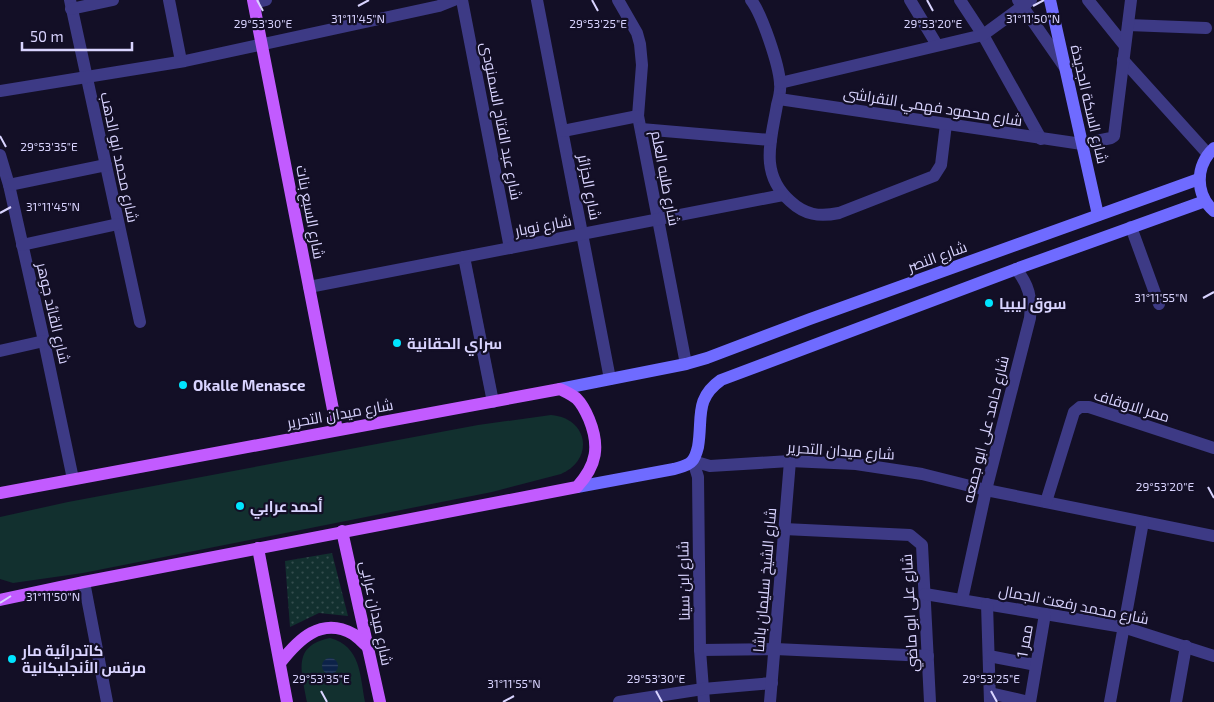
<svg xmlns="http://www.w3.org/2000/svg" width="1214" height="702" font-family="'Exo 2',Cairo,sans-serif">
<defs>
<pattern id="grass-dots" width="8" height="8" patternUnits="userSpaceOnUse" patternTransform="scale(1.25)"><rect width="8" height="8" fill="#12302f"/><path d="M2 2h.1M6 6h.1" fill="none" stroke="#344d4e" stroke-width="1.8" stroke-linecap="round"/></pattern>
<pattern id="water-rules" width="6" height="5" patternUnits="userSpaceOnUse" patternTransform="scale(1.25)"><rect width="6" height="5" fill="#0c2248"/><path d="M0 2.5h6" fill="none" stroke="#2f4163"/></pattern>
</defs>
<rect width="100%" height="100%" fill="#130f26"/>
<path fill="url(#grass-dots)" d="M332,553l16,63 -29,-3 -29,14 -5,-66z"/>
<g fill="#12302f">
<path d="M551,415c37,3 44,44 10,59l-69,18 -409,81 -70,10 -13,-4v-62l68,-15 410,-77z"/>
<path d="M330,638c31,8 30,38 35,64h-58c-5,-30 -16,-56 23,-64z"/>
</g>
<circle fill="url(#water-rules)" cx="330" cy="666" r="8"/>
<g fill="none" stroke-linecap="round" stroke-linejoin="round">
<g stroke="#3d3a85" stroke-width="12">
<path d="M70,0l70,322"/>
<path d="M169,0l12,61"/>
<path d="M462,0l48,248"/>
<path d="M537,0l73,379"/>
<path d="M618,0l19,33 3,11 2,21 -4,51 48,248"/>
<path d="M751,0c11,14 28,65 29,83 1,7 -1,15 -3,22 -6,36 -18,68 13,96 15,14 29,16 49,12l95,-37 7,-11 5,-41"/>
<path d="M910,0l27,45"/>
<path d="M960,0l23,35 58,104"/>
<path d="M1018,0l48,69"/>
<path d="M1088,0l37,46"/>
<path d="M254,3l12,-3"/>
<path d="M71,9l42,-9"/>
<path d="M1128,25l78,3"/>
<path d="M1123,60l85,94"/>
<path d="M780,83l203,-48 48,-35"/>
<path d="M0,91l185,-30 254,-55 15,-6"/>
<path d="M779,99l303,45 29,-6 3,-2 17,-136"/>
<path d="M641,129l130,11"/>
<path d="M563,131l75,-15"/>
<path d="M0,155l9,30 35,156 29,138"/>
<path d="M9,185l97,-20"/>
<path d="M1131,227l28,77"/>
<path d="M22,245l96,-21"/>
<path d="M464,257l29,145"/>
<path d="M309,287l474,-92"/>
<path d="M0,351l44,-10"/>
<path d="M693,461l17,5 80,-5 66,3 66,10 64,16 228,46"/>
<path d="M693,461l5,16 2,173 4,52"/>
<path d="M1046,502l28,-90 6,-5h9l125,41"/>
<path d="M784,529l126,6 12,10 8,157"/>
<path d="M84,582l23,120"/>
<path d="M925,594l198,33 91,29"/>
<path d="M962,600l24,-110 44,-172c2,-20 -1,-33 -14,-49"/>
<path d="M987,604l3,98"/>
<path d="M700,650l75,-1 153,7"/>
<path d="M989,656l47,9"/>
<path d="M990,693l39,9"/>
<path d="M619,702l84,-13 69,-6"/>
<path d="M770,702l20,-241"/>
<path d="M1030,702l15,-88"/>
<path d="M1110,702l33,-180"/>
<path d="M1176,702l10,-56"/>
</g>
<g stroke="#6f6bff" stroke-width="12">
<path d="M1050,0l48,215"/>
<path d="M1214,148c-19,18 -19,46 0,63"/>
<path d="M560,389l126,-25 21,-6 103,-39 389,-140"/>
<path d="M577,487l97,-18c6,-2 14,-3 18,-8 3,-3 5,-10 6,-14 5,-29 -4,-48 23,-67l295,-111 189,-68"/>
</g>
<g stroke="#c25bff" stroke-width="12">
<path d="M253,0l84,430"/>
<path d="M0,493l560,-104c6,3 13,6 17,10 5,5 9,13 12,20 11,27 8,46 -12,68l-493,95 -84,18"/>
<path d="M342,531l38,171"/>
<path d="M258,548l29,154"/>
<path d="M280,663c18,-23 41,-47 73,-29 5,3 10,9 15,13"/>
</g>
</g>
<path fill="none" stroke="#d9d4ff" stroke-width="2" d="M257,0l6,11M592,0l6,11M927,0l6,11M358,6l11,-6M1033,6l11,-6M0,136l6,11M0,213l11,-6M1203,298l11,-6M1208,487l6,11M0,603l11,-7M321,691l6,11M656,691l6,11M991,691l6,11M503,702l11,-6"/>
<g fill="#00e5ff" stroke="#130f26" stroke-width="2">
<circle cx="989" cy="303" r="5"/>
<circle cx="397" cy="343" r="5"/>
<circle cx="183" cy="385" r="5"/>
<circle cx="240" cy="506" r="5"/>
<circle cx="12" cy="659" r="5"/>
</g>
<g text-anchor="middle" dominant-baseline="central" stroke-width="4.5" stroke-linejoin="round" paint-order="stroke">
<g font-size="15" fill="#d9d4ff" stroke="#130f26">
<text transform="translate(1090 104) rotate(77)">شارع السكة الجديدة</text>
<text transform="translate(933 106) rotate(9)">شارع محمود فهمي النقراشى</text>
<text transform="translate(502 121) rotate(79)">شارع عبد الفتاح السمنودى</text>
<text transform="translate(120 157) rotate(78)">شارع محمد ابو الدهب</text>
<text transform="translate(666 178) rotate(79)">شارع طلبه العلم</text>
<text transform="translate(590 187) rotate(79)">شارع الجزائر</text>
<text transform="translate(311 212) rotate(79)">شارع السبع بنات</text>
<text transform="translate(543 225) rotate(-11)">شارع نوبار</text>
<text transform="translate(937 256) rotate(-20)">شارع النصر</text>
<text transform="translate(54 313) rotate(77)">شارع القائد جوهر</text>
<text transform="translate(1132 405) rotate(17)">ممر الاوقاف</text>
<text transform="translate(340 413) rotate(-10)">شارع ميدان التحرير</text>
<text transform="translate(985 429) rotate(-76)">شارع حامد على ابو جمعه</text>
<text transform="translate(841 450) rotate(4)">شارع ميدان التحرير</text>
<text transform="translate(764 580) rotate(-85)">شارع الشيخ سليمان باشا</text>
<text transform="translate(683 581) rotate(-91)">شارع ابن سينا</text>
<text transform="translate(1074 604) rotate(11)">شارع محمد رفعت الجمال</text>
<text transform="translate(377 613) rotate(78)">شارع ميدان عرابى</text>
<text transform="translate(909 613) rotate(-93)">شارع على ابو ماضي</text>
<text transform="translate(1024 641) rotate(-80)">ممر 1</text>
</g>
<g font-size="15" font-weight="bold" fill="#d9d4ff" stroke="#130f26" text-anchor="start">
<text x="999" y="303">سوق ليبيا</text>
<text x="407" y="343">سراي الحقانية</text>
<text x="193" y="385">Okalle Menasce</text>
<text x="250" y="506">أحمد عرابي</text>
<text x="22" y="650">كاتدرائية مار<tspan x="22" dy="17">مرقس الأنجليكانية</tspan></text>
</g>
</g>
<g font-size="12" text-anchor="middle" fill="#d9d4ff" stroke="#130f26" stroke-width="4.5" stroke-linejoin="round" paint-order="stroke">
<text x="358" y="23">31°11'45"N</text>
<text x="1033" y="23">31°11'50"N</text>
<text x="263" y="28">29°53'30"E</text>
<text x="598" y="28">29°53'25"E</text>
<text x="933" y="28">29°53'20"E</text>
<text x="49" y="151">29°53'35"E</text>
<text x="53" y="211">31°11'45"N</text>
<text x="1161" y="302">31°11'55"N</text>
<text x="1165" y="491">29°53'20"E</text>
<text x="53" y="601">31°11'50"N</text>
<text x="321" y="683">29°53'35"E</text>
<text x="656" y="683">29°53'30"E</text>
<text x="991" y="683">29°53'25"E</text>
<text x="514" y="688">31°11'55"N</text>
</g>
<path d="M22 42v8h110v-8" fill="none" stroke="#d9d4ff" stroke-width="2.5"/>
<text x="30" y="42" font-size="15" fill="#d9d4ff" stroke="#130f26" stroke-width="4" paint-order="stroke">50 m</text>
</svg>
